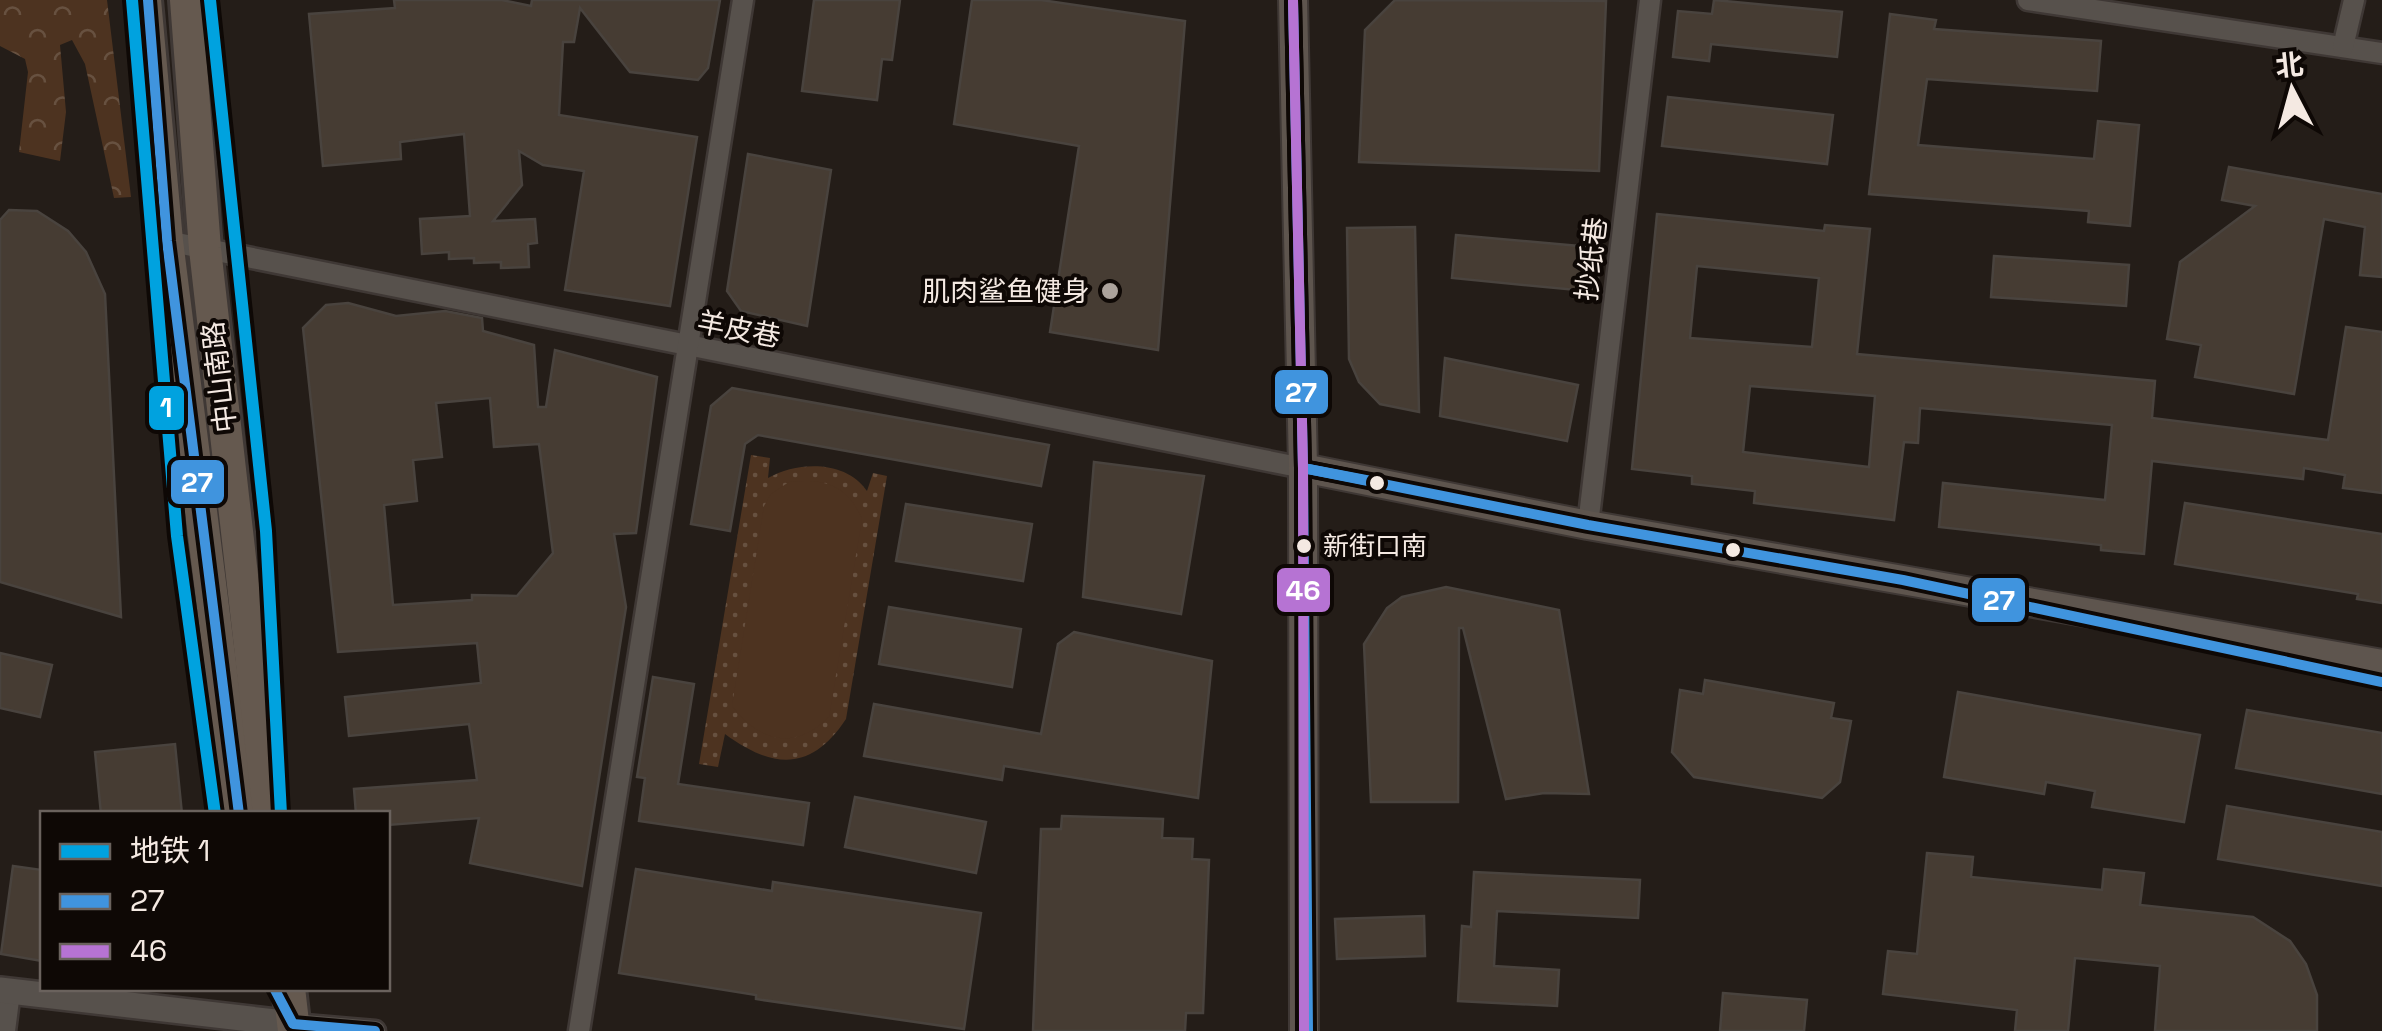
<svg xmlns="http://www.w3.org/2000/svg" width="2382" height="1031" font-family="'Space Grotesk','Noto Sans SC',sans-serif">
<defs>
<pattern id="grass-dots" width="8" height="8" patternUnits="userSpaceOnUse" patternTransform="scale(2.5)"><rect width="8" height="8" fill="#4d3320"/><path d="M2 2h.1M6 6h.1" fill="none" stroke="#675140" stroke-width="1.8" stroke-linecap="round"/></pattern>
<pattern id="forest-crowns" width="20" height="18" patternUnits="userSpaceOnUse" patternTransform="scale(2.5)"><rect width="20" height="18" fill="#4d3320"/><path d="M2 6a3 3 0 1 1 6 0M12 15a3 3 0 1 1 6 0" fill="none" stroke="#675140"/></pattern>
</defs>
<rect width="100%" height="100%" fill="#241d18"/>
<path fill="url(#grass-dots)" d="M751,455l19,3 -2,20c30,-17 78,-18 99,13l6,-18 14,3 -41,243c-35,53 -73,50 -121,15l-7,33 -19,-3z"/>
<path fill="url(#forest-crowns)" d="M0,0h107l24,197 -17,1 -29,-134 -13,-24 -12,5 6,67 -6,49 -41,-9 9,-80 -3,-13 -25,-13z"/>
<path fill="#4d3320" d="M789,482c36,-4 58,3 73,37l-33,198c-34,34 -69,25 -97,-11l32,-200 7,-12z"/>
<g fill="#463c33" stroke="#49433e" stroke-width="2.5" fill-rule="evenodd">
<path d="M394,0h108l29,6 1,-6h188l-12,68 -10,12 -68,-8 -50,-64 -6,34h-11l-4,73 138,22 -27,169 -105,-16 19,-119 -41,-6 -24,-14 3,34 -29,36 42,-2 2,24 -9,1 1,23 -28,1v-6l-27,1v-5l-25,1v-7l-27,2 -2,-35 50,-3 -6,-82 -64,8 1,17 -78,7 -14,-152 86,-6z"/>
<path d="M814,0h86l-8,60 -10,-1 -5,41 -75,-9z"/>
<path d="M972,0h69l144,21 -27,329 -108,-18 29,-186 -125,-22z"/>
<path d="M1395,0l211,1 -7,170 -240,-9 6,-132z"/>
<path d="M1714,0l128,12 -5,45 -126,-13 -2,17 -36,-4 5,-46 34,3z"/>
<path d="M1890,14l46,6 -2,9 167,12 -4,50 -170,-12 -9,66 176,14 4,-38 41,4 -9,101 -42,-4 1,-11 -220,-17z"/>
<path d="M1668,97l165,18 -6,49 -165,-18z"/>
<path d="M748,154l83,16 -24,156 -66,-15 -14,-20z"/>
<path d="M2229,167l153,27v83l-22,-2 5,-48 -41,-8 -30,175 -99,-17 6,-32 -34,-6 13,-77 75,-56 -33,-6z"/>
<path d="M9,210l28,1 31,20 18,21 19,42 16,323 -121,-35v-362z"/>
<path d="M1657,214l167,17 1,-6 45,4 -13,125 298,27 -3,37 176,22 18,-113 36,5v161l-39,-5 2,-13 -41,-7 -1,11 -151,-18 -8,93 -43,-4v-5l-162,-18 4,-44 162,17 7,-75 -192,-17 -2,35 -14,-1 -10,78 -140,-17 1,-12 -63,-7v-8l-60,-7zM1697,266l122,12 -7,69 -122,-9zM1750,386l125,10 -6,71 -126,-15z"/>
<path d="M1415,227l4,185 -39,-8 -21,-22 -10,-23 -2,-131z"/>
<path d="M1456,235l145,13 -4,44 -145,-14z"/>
<path d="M1994,256l135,9 -3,41 -135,-9z"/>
<path d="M348,303l48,13 49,-5 37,7 1,13 51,14 4,62h8l9,-57 102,27 -21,156 -22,1 12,73 -44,279 -112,-23 9,-45 -91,7v-11h-32l-2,-25 123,-9 -8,-56 -120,12 -4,-39 136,-14 -4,-40 -139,9 -35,-324 23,-23zM490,398l4,49 45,-3 14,109 -36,43 -45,-1v5l-79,5 -9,-100 33,-4 -4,-41 29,-3 -6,-54z"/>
<path d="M1445,358l133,27 -11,56 -127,-25z"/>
<path d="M732,388l317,57 -8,41 -283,-51 -13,9 -15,87 -39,-7 20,-118z"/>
<path d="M1094,462l110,14 -23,138 -98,-17z"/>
<path d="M2185,503l197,31v69l-25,-4 1,-5 -183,-30z"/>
<path d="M906,504l126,20 -9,57 -127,-20z"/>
<path d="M1446,587l113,23 30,184 -45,-1 -38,6 -43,-171h-4l-1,174h-87l-7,-158 23,-36 15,-11z"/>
<path d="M889,607l132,22 -9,58 -133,-23z"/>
<path d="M1074,632l138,29 -14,137 -194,-32 -2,14 -138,-24 10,-52 167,30 17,-90z"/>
<path d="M0,653l52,12 -12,52 -40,-9z"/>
<path d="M653,677l41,7 -16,100 131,19 -6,42 -164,-24 6,-43 -8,-1z"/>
<path d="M1705,680l129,23 -3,15 20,3 -11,61 -18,16 -128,-21 -22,-25 8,-62 23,4z"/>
<path d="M1958,692l242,43 -16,87 -92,-15 3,-16 -49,-9 -2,12 -100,-17z"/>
<path d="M2247,710l135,23v61l-146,-26z"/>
<path d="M175,744l7,70h-81l-6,-62z"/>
<path d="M855,797l131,25 -10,51 -131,-26z"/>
<path d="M2227,806l155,26v54l-164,-27z"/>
<path d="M1062,816l101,3 -1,19 31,1 -1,20 17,1 -6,153h-17l-1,18h-152l8,-202h20z"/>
<path d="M1927,853l46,4 -2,20 131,13 2,-21 40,4 -4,32 113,12 37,24 16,23 11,31v36h-162l5,-65 -85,-8 -7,73h-53l2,-21 -134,-16 5,-43 29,3z"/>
<path d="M13,866l29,4v91l-41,-7z"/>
<path d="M636,869l136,22 1,-9 208,31 -17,116 -208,-30v-4l-137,-22z"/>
<path d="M1474,872l166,8 -2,38 -141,-7 -3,55 65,4 -2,36 -99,-5 4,-75 9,1z"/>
<path d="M1424,916l1,40 -88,3 -2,-40z"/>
<path d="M1723,993l84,7 -3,31h-84z"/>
</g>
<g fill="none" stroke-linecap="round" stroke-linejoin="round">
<defs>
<g id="minor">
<path d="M2028,0l354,53"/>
<path d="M2343,47l11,-47"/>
<path d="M167,241l1136,227"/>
<path d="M1588,525l62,-525"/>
<path d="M293,1024l82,7"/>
<path d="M5,1031l5,-39"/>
<path d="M579,1031l164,-1031"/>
</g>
<path id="tertiary" d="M0,990l293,34"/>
<g id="secondary">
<path d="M1293,0l10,468 1,563"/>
<path d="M1303,468l285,57 794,139"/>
</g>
<g id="primary">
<path d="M145,0l22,241 72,573"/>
<path d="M186,0l19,249 64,565"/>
<path d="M289,988l5,43"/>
</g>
</defs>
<use href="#minor" stroke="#3f3835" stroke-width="25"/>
<use href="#tertiary" stroke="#3f3835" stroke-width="30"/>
<use href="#secondary" stroke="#3f3835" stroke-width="32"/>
<use href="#primary" stroke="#3f3835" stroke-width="38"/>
<use href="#minor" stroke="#57514c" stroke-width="20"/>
<use href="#tertiary" stroke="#57514c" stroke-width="25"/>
<use href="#secondary" stroke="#5e554e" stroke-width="28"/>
<use href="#primary" stroke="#65594f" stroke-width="32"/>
<defs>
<g id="bus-1">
<path d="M148,0l19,241 72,573"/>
<path d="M1293,0l10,468 285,57 315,55 479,102"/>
<path d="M274,988l19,36 82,7"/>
<path d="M1308,1031l-5,-563 68,13"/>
</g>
<path id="bus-2" d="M1293,0l10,468 1,563"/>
</defs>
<use href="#bus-1" stroke="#0e0805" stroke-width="18"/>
<use href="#bus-2" stroke="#0e0805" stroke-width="18"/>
<use href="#bus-1" stroke="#4094de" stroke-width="10"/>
<use href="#bus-2" stroke="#b673d3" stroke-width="10"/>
<defs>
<g id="metro-1">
<path d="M132,0l45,536 38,278"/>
<path d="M210,0l56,531 15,283"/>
</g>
</defs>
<use href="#metro-1" stroke="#0e0805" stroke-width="20"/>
<use href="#metro-1" stroke="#00a2df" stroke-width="12"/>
</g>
<circle fill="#aba29b" stroke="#0e0805" stroke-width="4" cx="1110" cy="291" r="10"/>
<g fill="#f4e9e2" stroke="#0e0805" stroke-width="4">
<circle cx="1377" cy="483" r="9"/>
<circle cx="1304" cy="546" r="9"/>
<circle cx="1733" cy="550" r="9"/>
</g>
<g text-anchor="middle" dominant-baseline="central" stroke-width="8" stroke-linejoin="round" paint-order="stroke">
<g font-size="26" fill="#f4e9e2" stroke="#0e0805" text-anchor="start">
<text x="1323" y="546">新街口南</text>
</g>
<g font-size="28" fill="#f4e9e2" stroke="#0e0805">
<text transform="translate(1591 259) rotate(-83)">抄纸巷</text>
<text transform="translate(739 329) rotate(11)">羊皮巷</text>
<text transform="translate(219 377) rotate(-97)">中山南路</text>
</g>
<g font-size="28" fill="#f4e9e2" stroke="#0e0805" text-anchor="end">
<text x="1090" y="291">肌肉鲨鱼健身</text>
</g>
</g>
<g stroke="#0e0805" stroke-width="4">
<rect x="1273" y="368" width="57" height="48" rx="10" fill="#4094de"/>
<rect x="147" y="384" width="39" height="48" rx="10" fill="#00a2df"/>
<rect x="169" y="458" width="57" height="48" rx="10" fill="#4094de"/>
<rect x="1275" y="566" width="57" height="48" rx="10" fill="#b673d3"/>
<rect x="1970" y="576" width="57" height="48" rx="10" fill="#4094de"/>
</g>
<g font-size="28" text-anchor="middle" font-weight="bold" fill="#fff">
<text x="1301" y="402">27</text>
<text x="166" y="417">1</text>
<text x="197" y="492">27</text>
<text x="1303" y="600">46</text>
<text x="1999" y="610">27</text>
</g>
<rect x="40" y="811" width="350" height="180" fill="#0e0805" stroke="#6a625d" stroke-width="2.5"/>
<rect x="60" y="844" width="50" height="15" fill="#00a2df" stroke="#6a625d" stroke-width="2.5"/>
<text x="130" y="861" font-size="30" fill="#f4e9e2">地铁 1</text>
<rect x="60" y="894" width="50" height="15" fill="#4094de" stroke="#6a625d" stroke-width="2.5"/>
<text x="130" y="911" font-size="30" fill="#f4e9e2">27</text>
<rect x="60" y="944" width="50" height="15" fill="#b673d3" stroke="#6a625d" stroke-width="2.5"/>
<text x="130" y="961" font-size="30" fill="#f4e9e2">46</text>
<g transform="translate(2292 90) rotate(354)" stroke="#0e0805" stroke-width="8" paint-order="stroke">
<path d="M0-8L18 38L0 25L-18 38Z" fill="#f4e9e2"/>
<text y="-15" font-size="28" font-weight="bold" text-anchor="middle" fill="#f4e9e2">北</text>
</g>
</svg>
